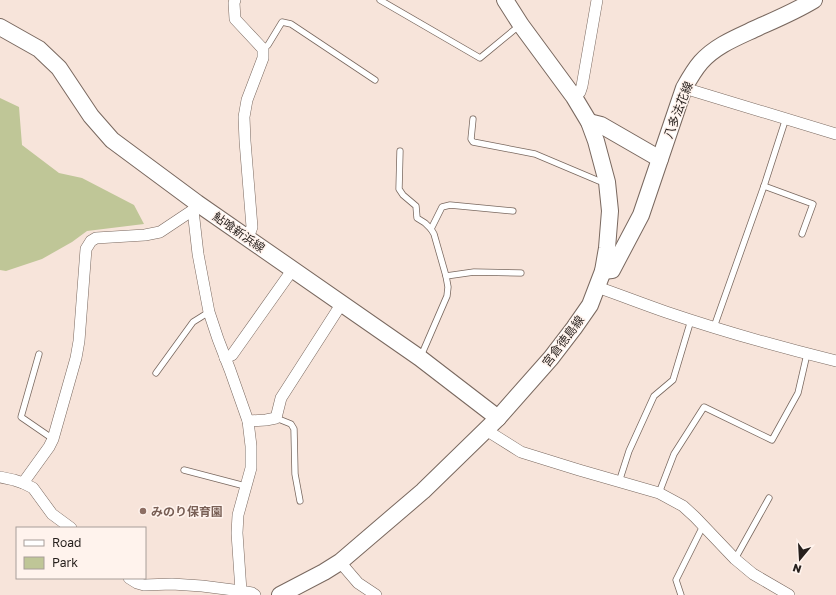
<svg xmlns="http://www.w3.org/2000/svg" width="836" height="595" font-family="'Golos Text','Noto Sans JP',sans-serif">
<rect width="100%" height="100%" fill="#f7e4da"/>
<path fill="#bfc697" d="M0,98l19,9 3,38 37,28 23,5 52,27 10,19 -57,7 -15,11 -30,17 -36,12 -6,-1z"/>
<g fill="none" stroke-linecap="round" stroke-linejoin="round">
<defs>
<g id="lane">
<path d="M380,0l100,58 40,-33"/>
<path d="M263,49l5,-4 14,-23 9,2 84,56"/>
<path d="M473,119l-2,20 2,3 62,12 64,27 7,1"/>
<path d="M400,151l-1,38 4,6 13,11 1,12 8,5 6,6"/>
<path d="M764,186l49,18 -11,30"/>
<path d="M446,276l-12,-42 -3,-5 11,-22 8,-2 63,6"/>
<path d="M714,327l50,-141 22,-68"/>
<path d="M39,354l-18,63 32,22"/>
<path d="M421,356l26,-60 1,-9 -2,-11 28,-4 47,1"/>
<path d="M156,373l37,-51 16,-10"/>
<path d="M276,418l15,6 3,5 1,45 5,27"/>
<path d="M184,470l61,16"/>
<path d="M619,482l10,-31 25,-55 19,-16 18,-60"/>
<path d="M659,493l15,-39 30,-47 68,33 26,-47 9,-39"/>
<path d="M735,559l34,-61"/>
<path d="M681,595l-5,-15 27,-54"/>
</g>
<g id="street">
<path d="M235,0l-1,3 1,16 28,30v9l-16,42 -3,17 1,24 7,86 -4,11"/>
<path d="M684,88l152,46"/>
<path d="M574,97l6,-5 2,-6 15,-86"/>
<path d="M193,210l5,44 11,58 9,27 12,31 18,51 3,25v22l-13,47 -1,18 4,58 11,2 3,2"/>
<path d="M597,287c23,8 46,17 69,25 56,19 113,35 170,49"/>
<path d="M225,358l7,-3 61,-86"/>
<path d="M248,421l18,-1 10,-2 5,-20 61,-95"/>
<path d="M486,430l35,22 58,18 80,23 24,13 12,11 40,42 18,15 36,21"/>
<path d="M0,477l14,3 9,3 10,5 19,26 19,14"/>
<path d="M23,483l26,-36 4,-8 23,-81 3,-17 7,-92 5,-8 5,-3 49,-3 15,-3 33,-22 3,-5"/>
<path d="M340,562l18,21 18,12"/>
<path d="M129,578l8,5 7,2 28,-1 30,2 39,5"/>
</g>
<g id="secondary">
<path d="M0,27l39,22 20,19 32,48 21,24 85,63 223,155 78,60"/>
<path d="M589,122l12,3 59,34"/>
<path d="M603,271l9,-1 29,-55 43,-127c5,-9 10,-18 17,-26 15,-17 37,-25 58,-35 18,-8 37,-16 55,-27"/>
<path d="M280,595l44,-23 16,-10 83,-71 75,-73 53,-60 23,-30 16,-23 13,-34 4,-23 3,-37 -3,-29 -11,-41 -7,-19 -15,-25 -53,-72 -16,-25"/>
</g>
</defs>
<use href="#lane" stroke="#79685f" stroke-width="7"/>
<use href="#street" stroke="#79685f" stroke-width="12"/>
<use href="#secondary" stroke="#79685f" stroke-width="18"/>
<use href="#lane" stroke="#fff" stroke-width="5.5"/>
<use href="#street" stroke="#fff" stroke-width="11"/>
<use href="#secondary" stroke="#fff" stroke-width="16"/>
</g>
<circle fill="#8d6e63" stroke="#fff3ed" stroke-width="1.5" cx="143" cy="511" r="4"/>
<g text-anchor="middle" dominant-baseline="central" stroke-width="3" stroke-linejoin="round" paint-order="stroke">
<g font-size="12" fill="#261f1c" stroke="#fff3ed">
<text transform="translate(678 110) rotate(-69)">八多法花線</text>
<text transform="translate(239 232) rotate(35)">鮎喰新浜線</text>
<text transform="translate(563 341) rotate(-53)">宮倉徳島線</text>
</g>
<g font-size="12" font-weight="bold" fill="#785e54" stroke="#fff3ed" text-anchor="start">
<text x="151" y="511">みのり保育園</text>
</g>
</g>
<rect x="16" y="527" width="130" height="52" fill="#fff3ed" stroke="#a89e99"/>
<rect x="24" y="540" width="20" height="6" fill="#ffffff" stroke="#a89e99"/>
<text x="52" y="547" font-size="12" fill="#261f1c">Road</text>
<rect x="24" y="557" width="20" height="12" fill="#bfc697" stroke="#a89e99"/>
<text x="52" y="567" font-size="12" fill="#261f1c">Park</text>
<g transform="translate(800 559) rotate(198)" stroke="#fff3ed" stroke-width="3" paint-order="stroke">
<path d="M0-3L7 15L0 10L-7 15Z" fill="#261f1c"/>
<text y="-6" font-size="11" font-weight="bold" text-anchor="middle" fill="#261f1c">N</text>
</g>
</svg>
